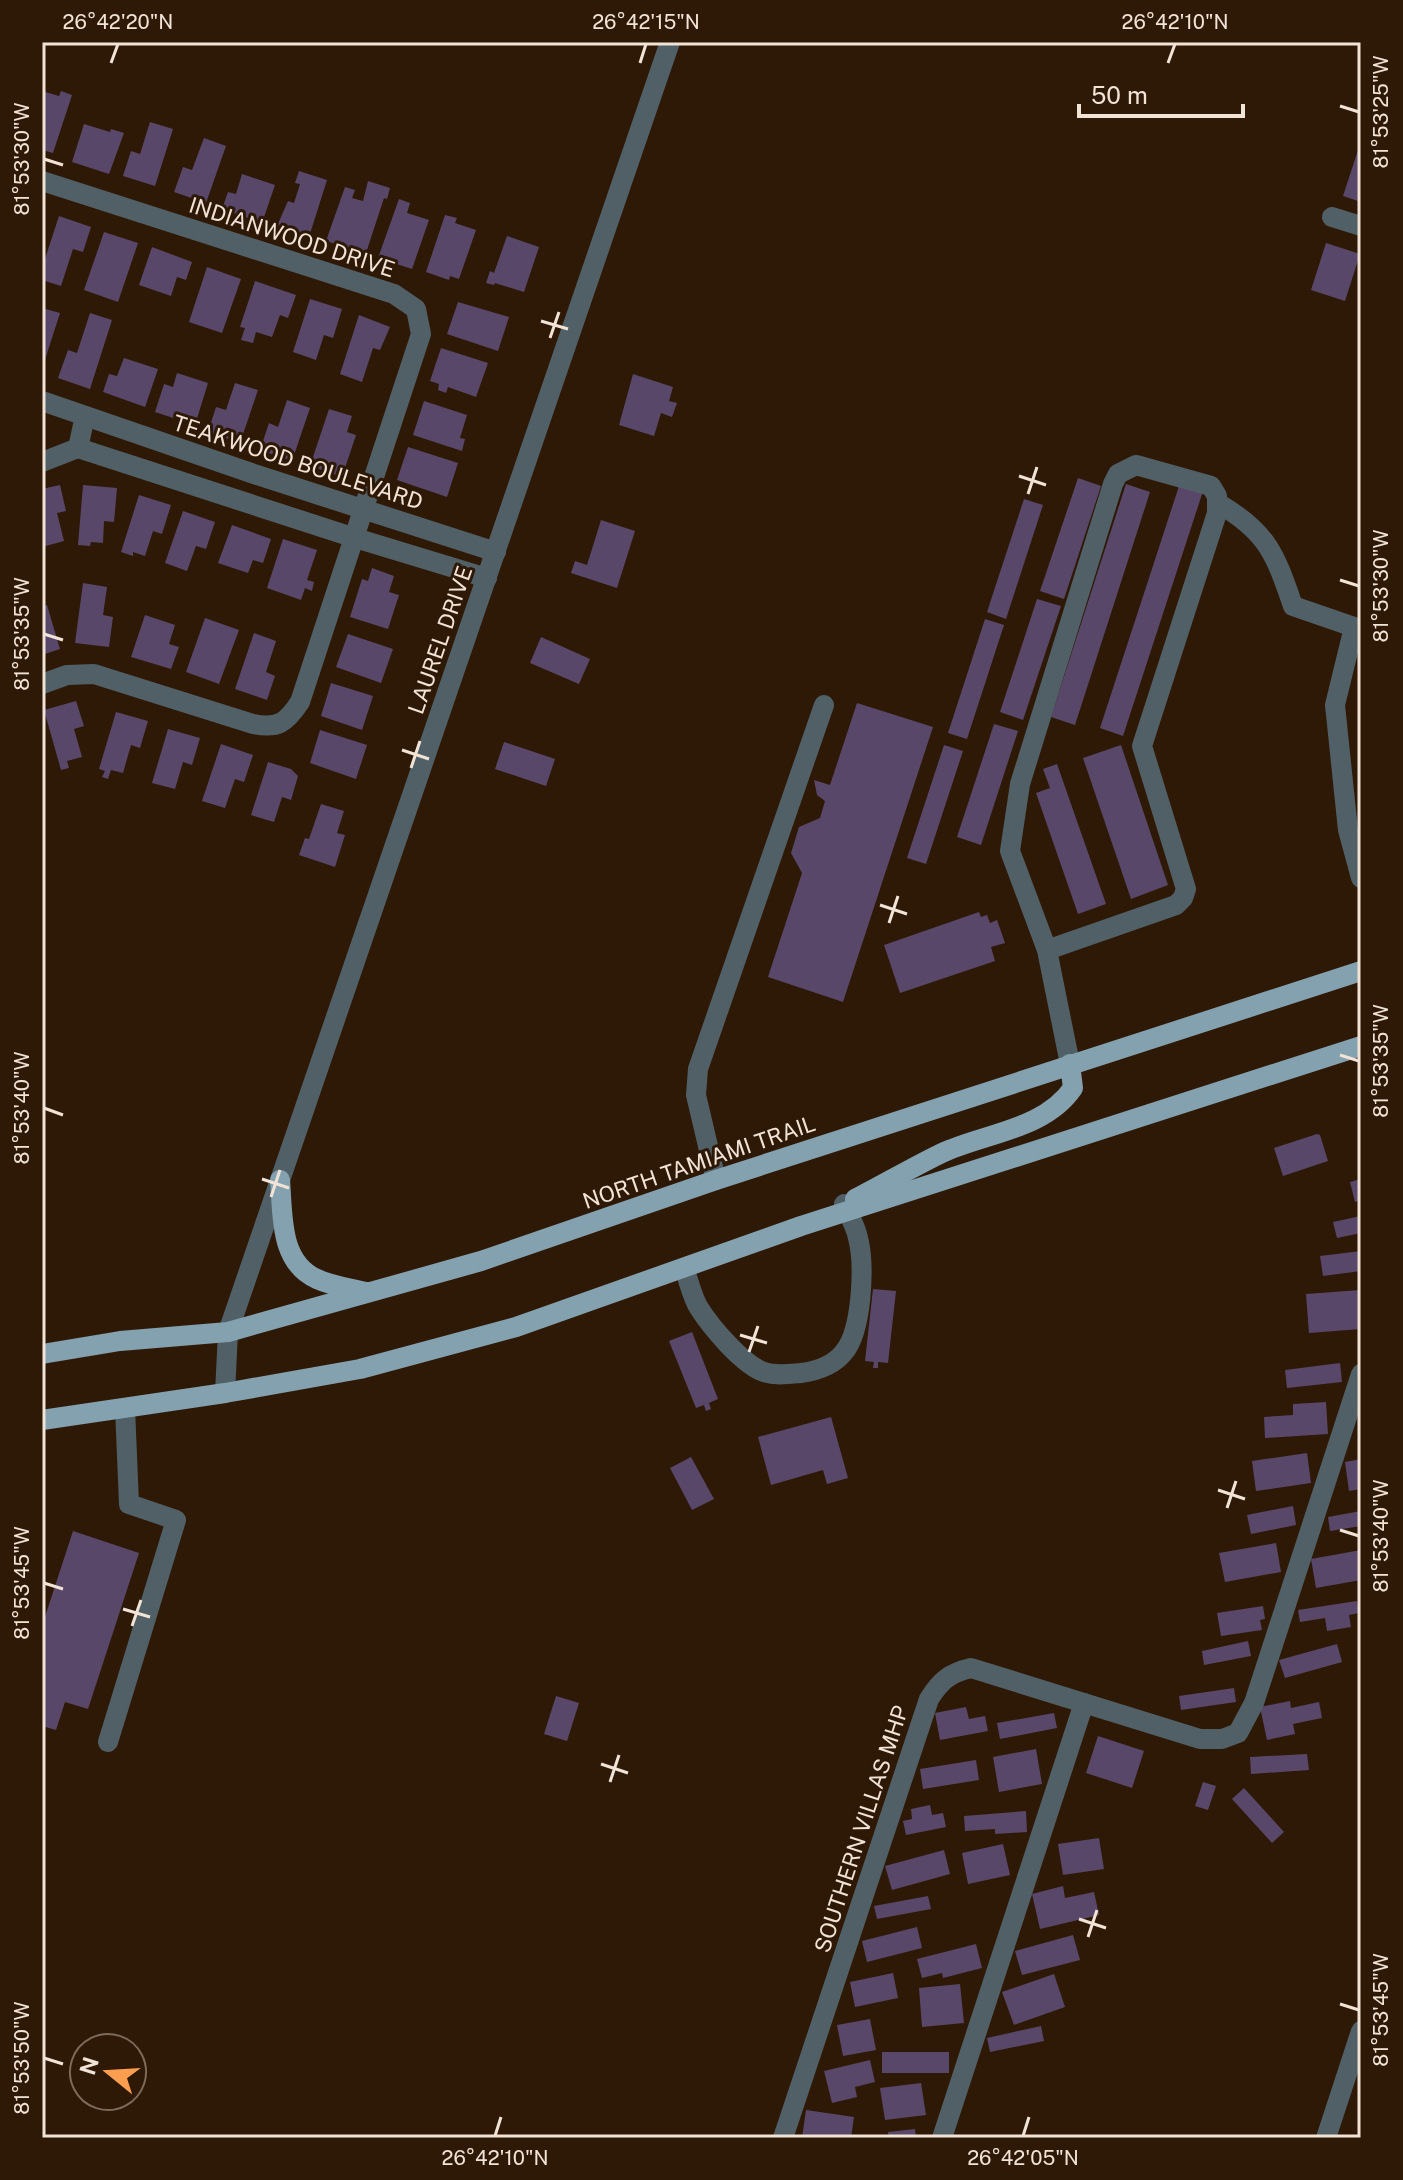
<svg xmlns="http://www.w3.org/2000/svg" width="1403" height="2180" font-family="'Public Sans',sans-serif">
<rect width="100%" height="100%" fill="#2e1906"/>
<g fill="#584769">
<path d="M42,91l17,5 2,-5 11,4 -19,58 -11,-3z"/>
<path d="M150,122l23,7 -18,57 -32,-10 8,-25 9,3z"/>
<path d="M84,124l26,8 1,-3 13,4 -15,41 -37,-12z"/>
<path d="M204,138l22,8 -20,57 -32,-11 9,-25 9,3z"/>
<path d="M1361,141v61l-18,-6z"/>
<path d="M299,171l28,9 -18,57 -32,-11 11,-25 6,2 6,-19 -5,-1z"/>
<path d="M242,174l33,11 -13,38 -40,-14 6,-17 8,2z"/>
<path d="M368,181l22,7 -3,11 -3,-1 -18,55 -40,-12 19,-54 10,3 -3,8 11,3z"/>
<path d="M399,199l11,4 -3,10 22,7 -17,49 -34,-11z"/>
<path d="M445,215l12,3 -2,5 21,7 -17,49 -9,-3 -1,4 -23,-8z"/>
<path d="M59,216l32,11 -8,25 -10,-3 -12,37 -19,-6v-12z"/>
<path d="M104,232l34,11 -20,59 -34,-12z"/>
<path d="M507,236l32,11 -15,45 -29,-9 -1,2 -8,-2 4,-12 4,2z"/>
<path d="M1326,243l34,11 -15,47 -34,-11z"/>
<path d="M152,247l40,15 -6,18 -9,-3 -6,19 -32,-11z"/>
<path d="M207,267l34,12 -19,54 -33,-11z"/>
<path d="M255,281l41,14 -8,23 -8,-3 -8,22 -16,-5 -3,11 -12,-3 4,-12 -5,-1z"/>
<path d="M310,299l32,10 -9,29 -9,-3 -8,25 -23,-8z"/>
<path d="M458,302l51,15 -11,34 -51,-17z"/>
<path d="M42,308l18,5 -17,53h-1z"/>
<path d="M90,313l22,7 -22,69 -32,-11 10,-28 9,3z"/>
<path d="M359,315l31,12 -10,23 -7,-2 -11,34 -22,-8z"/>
<path d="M441,348l47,15 -12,34 -28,-10 -2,6 -8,-3 1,-6 -9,-3z"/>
<path d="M124,358l34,11 -13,38 -42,-15 6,-18 8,2z"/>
<path d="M177,373l31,10 -13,42 -40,-13 9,-28 9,3z"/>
<path d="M633,374l40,13 -4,14 8,2 -5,14 -11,-4 -7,23 -35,-11z"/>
<path d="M235,383l23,7 -18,53 -32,-11 8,-25 10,3z"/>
<path d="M287,400l23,8 -18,53 -32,-11 9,-27 9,4z"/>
<path d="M424,401l43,14 -7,23 5,1 -3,12 -49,-16z"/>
<path d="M329,409l23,7 -5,16 9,3 -14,42 -32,-11z"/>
<path d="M408,447l50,16 -11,34 -50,-17z"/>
<path d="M1078,478l23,8 -37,113 -24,-8z"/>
<path d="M1181,480l23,8 -81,248 -23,-8z"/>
<path d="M1126,484l24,8 -75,233 -24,-8z"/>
<path d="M60,485l6,26 -9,2 7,28 -22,6v-58z"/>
<path d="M83,485l34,3 -3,34 -10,-1 -1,22 -12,-1 -1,4 -12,-1z"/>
<path d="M139,495l32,10 -9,29 -9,-3 -8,25 -12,-4v4l-12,-4z"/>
<path d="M1024,499l19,6 -37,114 -19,-7z"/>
<path d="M183,511l32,11 -9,27 -10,-3 -9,25 -22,-8z"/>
<path d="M601,520l34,11 -18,57 -46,-15 4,-12 12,4z"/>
<path d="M232,525l39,14 -8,24 -10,-3 -5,13 -30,-10z"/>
<path d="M283,539l34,11 -10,30 7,2 -2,9 -7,-3 -4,12 -34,-12z"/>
<path d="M372,568l22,8 -5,16 10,3 -11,34 -38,-12 12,-38 6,2z"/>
<path d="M83,583l24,4 -4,28 10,2 -4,30 -34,-4z"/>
<path d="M1037,599l24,7 -38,114 -23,-8z"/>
<path d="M47,605l13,44 -18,6v-48z"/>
<path d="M145,615l30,10 -6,19 10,3 -8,22 -40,-12z"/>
<path d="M205,618l34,12 -20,54 -33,-12z"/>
<path d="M985,619l19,6 -37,114 -19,-6z"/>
<path d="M254,633l22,8 -10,31 9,4 -8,24 -32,-11z"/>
<path d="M348,634l45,15 -12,34 -45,-16z"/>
<path d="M541,637l49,22 -11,25 -49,-21z"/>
<path d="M331,683l42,13 -11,34 -41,-14z"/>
<path d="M76,701l8,25 -10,3 8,28 -15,4 2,7 -8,2 -17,-60z"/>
<path d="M857,703l76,24 -90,275 -75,-25 34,-104 -11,-20 8,-26 21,-9 5,-17 -8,-6 -3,-15 16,5z"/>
<path d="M116,712l32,9 -8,27 -9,-3 -8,28 -12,-3 -3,9 -6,-2 3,-6 -6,-2z"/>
<path d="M994,724l24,7 -37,114 -24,-8z"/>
<path d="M168,729l32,9 -8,27 -9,-3 -8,27 -23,-6z"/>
<path d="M320,730l47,15 -11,34 -46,-16z"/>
<path d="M504,742l51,17 -9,27 -51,-17z"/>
<path d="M221,744l32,11 -9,27 -9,-3 -10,29 -23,-7z"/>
<path d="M944,745l19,6 -37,113 -19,-6z"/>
<path d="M1121,745l47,140 -37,14 -48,-141z"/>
<path d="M268,762l23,7 7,7 -7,24 -9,-3 -8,25 -23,-7z"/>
<path d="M1057,764l49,140 -28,10 -42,-121 14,-5 -7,-19z"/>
<path d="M321,804l23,7 -7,22 8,2 -10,32 -36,-12 6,-17 4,1z"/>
<path d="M979,912l2,5 6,-2 3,8 7,-3 8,23 -14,4 4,14 -95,32 -16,-48z"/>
<path d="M1317,1134l3,1 8,26 -45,15 -9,-28z"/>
<path d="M1361,1179v21l-6,2 -5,-20z"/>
<path d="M1361,1216v17l-24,5 -4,-16z"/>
<path d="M1361,1251v20l-38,5 -3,-20z"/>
<path d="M873,1289l23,2 -8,72 -10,-1v6h-5l1,-6 -9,-1z"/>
<path d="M1360,1290l1,39 -52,4 -3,-39z"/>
<path d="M692,1332l26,67 -9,4 2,6 -5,2 -2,-6 -8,3 -27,-67z"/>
<path d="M1340,1363l2,19 -55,6 -2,-18z"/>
<path d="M1326,1402l2,32 -63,4 -1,-21 29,-2v-11z"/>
<path d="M831,1417l17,61 -21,6 -4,-14 -52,15 -13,-48z"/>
<path d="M1307,1453l4,30 -55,8 -4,-30z"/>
<path d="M691,1457l23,42 -22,11 -22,-42z"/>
<path d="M1361,1459v30l-12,2 -4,-29z"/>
<path d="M1293,1506l3,19 -45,9 -4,-19z"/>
<path d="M1361,1511v15l-31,5 -2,-14z"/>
<path d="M73,1531l66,22 -51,156 -23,-7 -9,28 -14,-4v-100z"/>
<path d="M1276,1543l5,29 -56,10 -6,-29z"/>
<path d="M1361,1550v30l-45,8 -5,-29z"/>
<path d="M1357,1601l2,12 -10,2 2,12 -24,4 -2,-13 -25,4 -2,-12z"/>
<path d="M1263,1606l2,13 -5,1 2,10 -41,6 -4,-23z"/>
<path d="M1248,1641l3,15 -47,9 -2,-14z"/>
<path d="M1337,1644l5,18 -57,16 -6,-18z"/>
<path d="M1234,1688l2,14 -55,8 -2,-14z"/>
<path d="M556,1696l23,7 -12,38 -23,-7z"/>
<path d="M1290,1701l1,7 28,-6 3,16 -29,6 2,10 -28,6 -7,-33z"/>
<path d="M966,1707l3,12 16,-3 3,15 -48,9 -5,-27z"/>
<path d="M1054,1713l3,15 -57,11 -3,-16z"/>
<path d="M1098,1736l46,15 -12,37 -46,-15z"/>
<path d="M1036,1749l6,35 -43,8 -6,-35z"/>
<path d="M1307,1754l2,16 -58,4 -1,-17z"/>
<path d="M976,1760l3,20 -56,9 -3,-20z"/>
<path d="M1203,1782l13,4 -8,24 -13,-4z"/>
<path d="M1244,1788l40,44 -12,11 -40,-44z"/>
<path d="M930,1805l2,10 11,-2 3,14 -40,8 -3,-14 9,-2 -1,-10z"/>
<path d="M1026,1811l1,21 -32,2v-5l-30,2 -1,-15z"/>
<path d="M1099,1838l5,31 -41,6 -5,-31z"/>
<path d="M1003,1844l7,31 -42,9 -6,-31z"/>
<path d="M944,1850l6,24 -58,16 -7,-24z"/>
<path d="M1063,1886l2,12 29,-6 5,23 -59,14 -8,-35z"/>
<path d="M928,1896l3,13 -54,10 -3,-13z"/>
<path d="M917,1927l5,21 -55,14 -5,-21z"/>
<path d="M1073,1935l7,25 -58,15 -7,-24z"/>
<path d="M976,1944l6,24 -39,10 -1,-5 -20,5 -5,-19z"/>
<path d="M893,1973l5,25 -43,9 -5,-25z"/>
<path d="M1054,1974l11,33 -51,18 -12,-33z"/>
<path d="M960,1984l4,39 -42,4 -3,-39z"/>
<path d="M870,2019l6,31 -33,6 -6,-31z"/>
<path d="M1041,2026l3,15 -54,11 -3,-14z"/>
<rect x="882" y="2052" width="67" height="21"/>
<path d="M870,2060l5,22 -20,5 2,10 -25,6 -8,-32z"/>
<path d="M921,2083l5,32 -41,5 -5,-32z"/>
<path d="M806,2110l48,7 -3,21h-49z"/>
<path d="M915,2129l1,9h-27l-1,-6z"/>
</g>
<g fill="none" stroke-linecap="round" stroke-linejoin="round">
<g stroke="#516066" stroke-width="20">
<path d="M42,181l352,113 22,15 5,25 -121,368c-14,21 -22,27 -47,22l-159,-50 -27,1 -25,9"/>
<path d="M1332,217l29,9"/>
<path d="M42,401l215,74 239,77"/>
<path d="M78,448l274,89 135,41"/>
<path d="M42,462l36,-14 7,-32"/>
<path d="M1218,503c49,29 57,50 75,103l61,21 -19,78 13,125 13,48"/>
<path d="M1047,950l129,-45 7,-7 3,-9 -44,-143 75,-233v-17l-6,-10 -75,-21 -18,9 -5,10 -93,300 -10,67 37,99 23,114"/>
<path d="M716,1180l-20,-85 2,-26 126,-364"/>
<path d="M684,1268c5,13 8,29 15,40 12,19 44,57 65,64 11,4 25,2 37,1 15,-2 33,-8 43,-21 18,-21 21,-87 14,-114 -2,-11 -9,-23 -14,-34"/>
<path d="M225,1393l3,-61 442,-1290"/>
<path d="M108,1742l68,-222 -47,-16 -4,-96"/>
<path d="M783,2138l146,-439c12,-19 21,-26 42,-31l229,71h22l16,-6 16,-30 107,-329"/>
<path d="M942,2138l142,-435"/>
<path d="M1326,2138l35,-107"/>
</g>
<g stroke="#83a1af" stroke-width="20">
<path d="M280,1180c3,35 -1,82 37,99 15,7 33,9 49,13"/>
<path d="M855,1199c29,-15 58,-32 87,-46 43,-20 102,-23 131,-65l-3,-24"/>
<path d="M42,1354l78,-13 108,-9 253,-71 235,-81 645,-209"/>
<path d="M42,1420l183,-27 135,-24 156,-42 285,-101 560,-180"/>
</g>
</g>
<path fill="none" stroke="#f2e3d7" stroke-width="3" d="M111,63l7,-19M640,63l6,-19M1168,63l7,-19M1340,106l19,6M44,159l19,6M541,321l27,8M550,338l9,-26M1019,476l27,9M1028,494l9,-27M1340,580l19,6M44,634l19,6M402,750l27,9M411,768l9,-27M880,905l27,9M889,923l9,-27M1340,1055l19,6M44,1108l19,7M262,1179l27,9M271,1197l9,-27M740,1335l27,8M749,1352l9,-26M1218,1490l27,9M1227,1508l9,-27M1340,1530l19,6M44,1583l19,6M123,1609l27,8M132,1626l9,-26M601,1764l27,9M610,1782l9,-27M1079,1919l27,9M1088,1937l9,-27M1340,2004l19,6M44,2058l19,6M495,2136l6,-19M1023,2136l6,-19"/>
<g text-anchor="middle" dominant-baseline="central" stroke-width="6" stroke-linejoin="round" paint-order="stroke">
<g font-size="22" fill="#f2e3d7" stroke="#2e1906">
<text transform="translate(292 237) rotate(18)">INDIANWOOD DRIVE</text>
<text transform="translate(298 462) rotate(18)">TEAKWOOD BOULEVARD</text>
<text transform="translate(440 640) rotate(-71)">LAUREL DRIVE</text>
<text transform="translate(699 1162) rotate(-19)">NORTH TAMIAMI TRAIL</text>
<text transform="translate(861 1829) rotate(-72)">SOUTHERN VILLAS MHP</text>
</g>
</g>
<rect width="1403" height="2180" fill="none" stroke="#2e1906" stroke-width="88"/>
<g transform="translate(108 2072) rotate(288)"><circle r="38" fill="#2e1906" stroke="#7c6a5a" stroke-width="2"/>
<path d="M0-6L14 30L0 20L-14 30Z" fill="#fb9e50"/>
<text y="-12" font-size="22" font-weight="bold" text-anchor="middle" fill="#f2e3d7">N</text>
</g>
<path d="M1079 104v12h164v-12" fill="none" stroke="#f2e3d7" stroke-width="4"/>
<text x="1091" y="104" font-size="24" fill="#f2e3d7" stroke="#2e1906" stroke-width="6" paint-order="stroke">50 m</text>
<rect x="44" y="44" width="1315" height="2092" fill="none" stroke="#f2e3d7" stroke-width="3"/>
<g font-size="20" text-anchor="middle" fill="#f2e3d7">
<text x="118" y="29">26°42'20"N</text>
<text x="646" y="29">26°42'15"N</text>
<text x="1175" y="29">26°42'10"N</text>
<text transform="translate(1381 112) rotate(-90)" y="7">81°53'25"W</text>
<text transform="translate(22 159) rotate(-90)" y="7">81°53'30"W</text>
<text transform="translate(1381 586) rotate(-90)" y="7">81°53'30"W</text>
<text transform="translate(22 634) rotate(-90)" y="7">81°53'35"W</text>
<text transform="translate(1381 1061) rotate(-90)" y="7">81°53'35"W</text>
<text transform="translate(22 1108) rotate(-90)" y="7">81°53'40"W</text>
<text transform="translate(1381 1536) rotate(-90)" y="7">81°53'40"W</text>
<text transform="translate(22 1583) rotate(-90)" y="7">81°53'45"W</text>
<text transform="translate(1381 2010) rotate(-90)" y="7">81°53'45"W</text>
<text transform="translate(22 2058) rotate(-90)" y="7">81°53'50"W</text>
<text x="495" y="2165">26°42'10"N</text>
<text x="1023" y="2165">26°42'05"N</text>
</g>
</svg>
